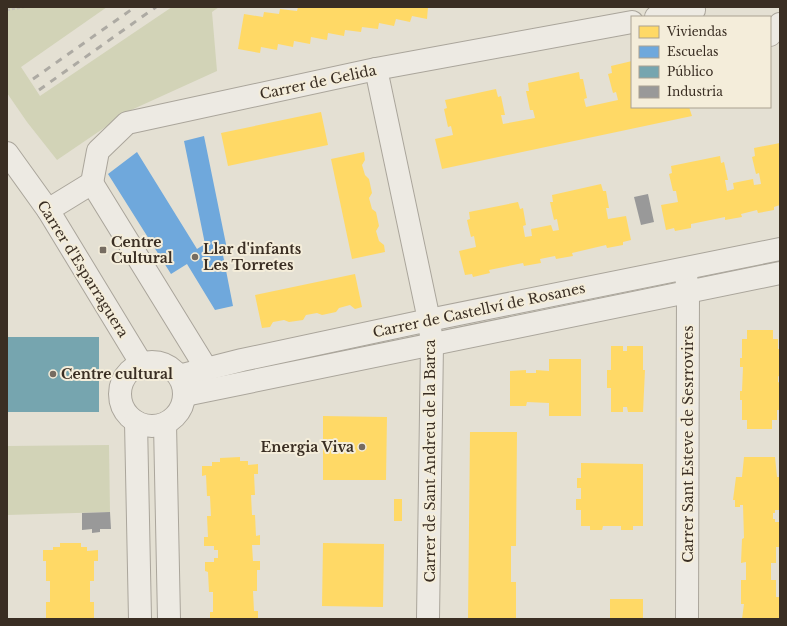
<svg xmlns="http://www.w3.org/2000/svg" width="787" height="626" font-family="'Libre Baskerville',serif">
<rect width="100%" height="100%" fill="#e4e0d3"/>
<g fill="#d2d3b7">
<path d="M7,7h100l-86,60 19,29 132,-89h47l-7,5 5,59 -88,40 -72,49 -30,-38 -20,-29z"/>
<path d="M109,445l1,67 -103,3v-69z"/>
</g>
<g fill="#ffd966">
<path d="M298,7l15,1 115,-1 -1,12 -15,-3 -2,6 -14,-3 -2,7 -15,-3 -1,6 -16,-2 -1,5 -16,-2 -1,6 -16,-3 -1,7 -16,-3 -1,7 -16,-3 -1,6 -15,-3 -1,6 -16,-3 -1,6 -22,-4 6,-35 19,3 1,-5 15,2 1,-5 17,2z"/>
<path d="M632,61v46h57l3,9 -250,53 -7,-30 18,-4 -2,-9 -3,1 -4,-18 3,-1 -2,-8 51,-11 2,8 3,-1 4,19h-4l2,9 32,-6 -2,-8h-3l-4,-19h3l-1,-8 51,-11 1,7h3l4,19 -3,1 2,8 32,-7 -2,-8 -3,1 -5,-19 4,-1 -1,-7z"/>
<path d="M321,112l7,33 -100,21 -7,-33z"/>
<path d="M780,143v62l-6,2v3l-16,3 -1,-3 -16,4 1,3 -17,3v-3l-34,7v4l-16,3 -1,-3 -8,2 -5,-25 17,-3 -2,-11h-3l-4,-17 3,-1 -1,-7 49,-10 1,7 3,-1 4,18h-3l2,11 7,-2 -1,-6 20,-4 1,6 7,-1 -2,-11 -3,1 -4,-17 3,-1 -1,-8z"/>
<path d="M364,152l1,8 -3,5 3,10 4,4 3,14 -3,5 3,11 4,3 3,14 -3,5 3,10 5,4 1,7 -33,7 -21,-100z"/>
<path d="M601,184l2,7h3l3,17h-3l2,11 18,-3 5,24 -8,2v3l-16,3 -1,-3 -34,8 1,3 -17,3 -1,-3 -15,3 1,4 -17,3 -1,-3 -34,7 1,3 -17,4 -1,-3 -7,1 -6,-24 17,-4 -2,-11 -3,1 -4,-17 3,-1 -1,-7 49,-10 2,7 3,-1 3,17 -3,1 2,11 7,-1 -1,-7 20,-4 2,6 6,-1 -2,-11 -3,1 -4,-18h3l-1,-7z"/>
<path d="M355,274l7,33 -7,2 -5,-4 -11,3 -3,4 -14,3 -5,-2 -11,2 -3,5 -14,2 -5,-2 -11,2 -3,5 -8,1 -7,-33z"/>
<path d="M747,330h26v9h5v10h2v28l-2,-1v6l2,1v27h-3v10h-5v9h-25v-9h-5v-20h-2v-9h2l1,-24h-3v-9h2v-19h5z"/>
<path d="M611,346h12v5h4v-5h16v24h2l-2,42h-15l-1,-5h-4v5h-12v-24h-4v-18h4z"/>
<path d="M549,359h32v57h-32v-13l-22,-1 -1,4h-16v-35l16,-1v3h10v-3l13,1z"/>
<path d="M323,416l64,1 -1,63h-63z"/>
<path d="M470,432h47l-1,114h-5v36h5v37h-48z"/>
<path d="M240,457v4h8v4l10,-1v10h-4l1,21h-4l1,20h3l1,21 4,-1v10h-8l1,16h7v9h-3v21h-4l1,20h4v8h-48v-7h3v-20h-4l-1,-20 -3,-1v-9h9v-4h4v-8h-4v-4h-10v-9h4l-1,-21h4l-1,-20h-3l-1,-21 -4,1v-10h10v-4h8v-4z"/>
<path d="M744,457h31l2,20h3v33h-5v3h-2v6h2v3h5v25h-4v16h-5v17h5v17h4v22h-38l2,-15h-3v-24h5v-18l-5,1 1,-24 2,-1 -1,-33h-3v2h-5v-7h-2l3,-23h6z"/>
<path d="M581,463l62,1v62h-10v4h-12v-4h-18l-1,4h-12v-4h-9v-16h-5v-11h5v-11h-4v-10h4z"/>
<rect x="394" y="499" width="8" height="22"/>
<path d="M60,543h21v4h6v4l11,-1v11h-4v20h-4v21h4v17h-48v-17h4v-21h-4v-20h-3v-11h10v-3h7z"/>
<path d="M323,543l61,1 -1,63 -61,-1z"/>
<rect x="610" y="599" width="33" height="20"/>
</g>
<path fill="#6fa8dc" d="M204,136l23,113 -5,1 11,56 -18,4 -28,-46 -16,10 -63,-100 29,-22 60,97 8,-5 -21,-103z"/>
<rect fill="#76a5af" x="7" y="337" width="92" height="75"/>
<g fill="#999">
<path d="M648,194l6,28 -13,3 -7,-28z"/>
<path d="M110,512l1,17h-11v3l-8,1v-4l-10,1v-17z"/>
</g>
<g fill="none" stroke-linecap="round" stroke-linejoin="round">
<defs>
<g id="minor">
<path d="M656,17l38,-7"/>
<path d="M770,35l10,-11"/>
<path d="M376,69l53,251 3,24 -4,275"/>
<path d="M7,153l41,57 93,153"/>
<path d="M92,183l114,185"/>
<path d="M48,210l44,-27 6,-32 29,-28 249,-54 256,-47"/>
<path d="M686,276l2,15 -1,328"/>
<circle cx="152" cy="394" r="32"/>
<path d="M179,376l63,-16 187,-40 351,-71"/>
<path d="M185,395l595,-122"/>
<path d="M136,422l4,197"/>
<path d="M165,424l4,195"/>
</g>
</defs>
<use href="#minor" stroke="#aaa59b" stroke-width="24"/>
<path stroke="#c6c2ba" stroke-width="2.5" stroke-dasharray="3 2" stroke-linecap="butt" d="M7,10l17,-3"/>
<use href="#minor" stroke="#edeae3" stroke-width="22"/>
<g stroke="#adaaa3" stroke-width="3" stroke-dasharray="7 7" stroke-linecap="butt">
<path d="M33,79l102,-72"/>
<path d="M39,90l117,-83"/>
</g>
</g>
<g fill="#766c61" stroke="#f4edda" stroke-width="1.5">
<rect x="99" y="246" width="8" height="8" rx="2"/>
<circle cx="195" cy="257" r="4"/>
<circle cx="53" cy="374" r="4"/>
<circle cx="362" cy="447" r="4"/>
</g>
<g text-anchor="middle" dominant-baseline="central" stroke-width="4" stroke-linejoin="round" paint-order="stroke">
<g font-size="14" fill="#3a2e23" stroke="#f4edda">
<text transform="translate(318 82) rotate(-12)">Carrer de Gelida</text>
<text transform="translate(83 269) rotate(58)">Carrer d'Esparraguera</text>
<text transform="translate(479 310) rotate(-12)">Carrer de Castellví de Rosanes</text>
<text transform="translate(688 444) rotate(-90)">Carrer Sant Esteve de Sesrrovires</text>
<text transform="translate(430 461) rotate(-90)">Carrer de Sant Andreu de la Barca</text>
</g>
<g font-size="14" font-weight="bold" fill="#3a2e23" stroke="#f4edda" text-anchor="start">
<text x="111" y="242">Centre<tspan x="111" dy="16">Cultural</tspan></text>
<text x="203" y="249">Llar d'infants<tspan x="203" dy="16">Les Torretes</tspan></text>
<text x="61" y="374">Centre cultural</text>
<text x="354" y="447" text-anchor="end">Energia Viva</text>
</g>
</g>
<rect width="787" height="626" fill="none" stroke="#3a2e23" stroke-width="16"/>
<rect x="631" y="16" width="140" height="92" fill="#f4edda" stroke="#aaa191"/>
<rect x="639" y="26" width="20" height="12" fill="#ffd966" stroke="#aaa191"/>
<text x="667" y="36" font-size="12" fill="#3a2e23">Viviendas</text>
<rect x="639" y="46" width="20" height="12" fill="#6fa8dc" stroke="#aaa191"/>
<text x="667" y="56" font-size="12" fill="#3a2e23">Escuelas</text>
<rect x="639" y="66" width="20" height="12" fill="#76a5af" stroke="#aaa191"/>
<text x="667" y="76" font-size="12" fill="#3a2e23">Público</text>
<rect x="639" y="86" width="20" height="12" fill="#999999" stroke="#aaa191"/>
<text x="667" y="96" font-size="12" fill="#3a2e23">Industria</text>
</svg>
